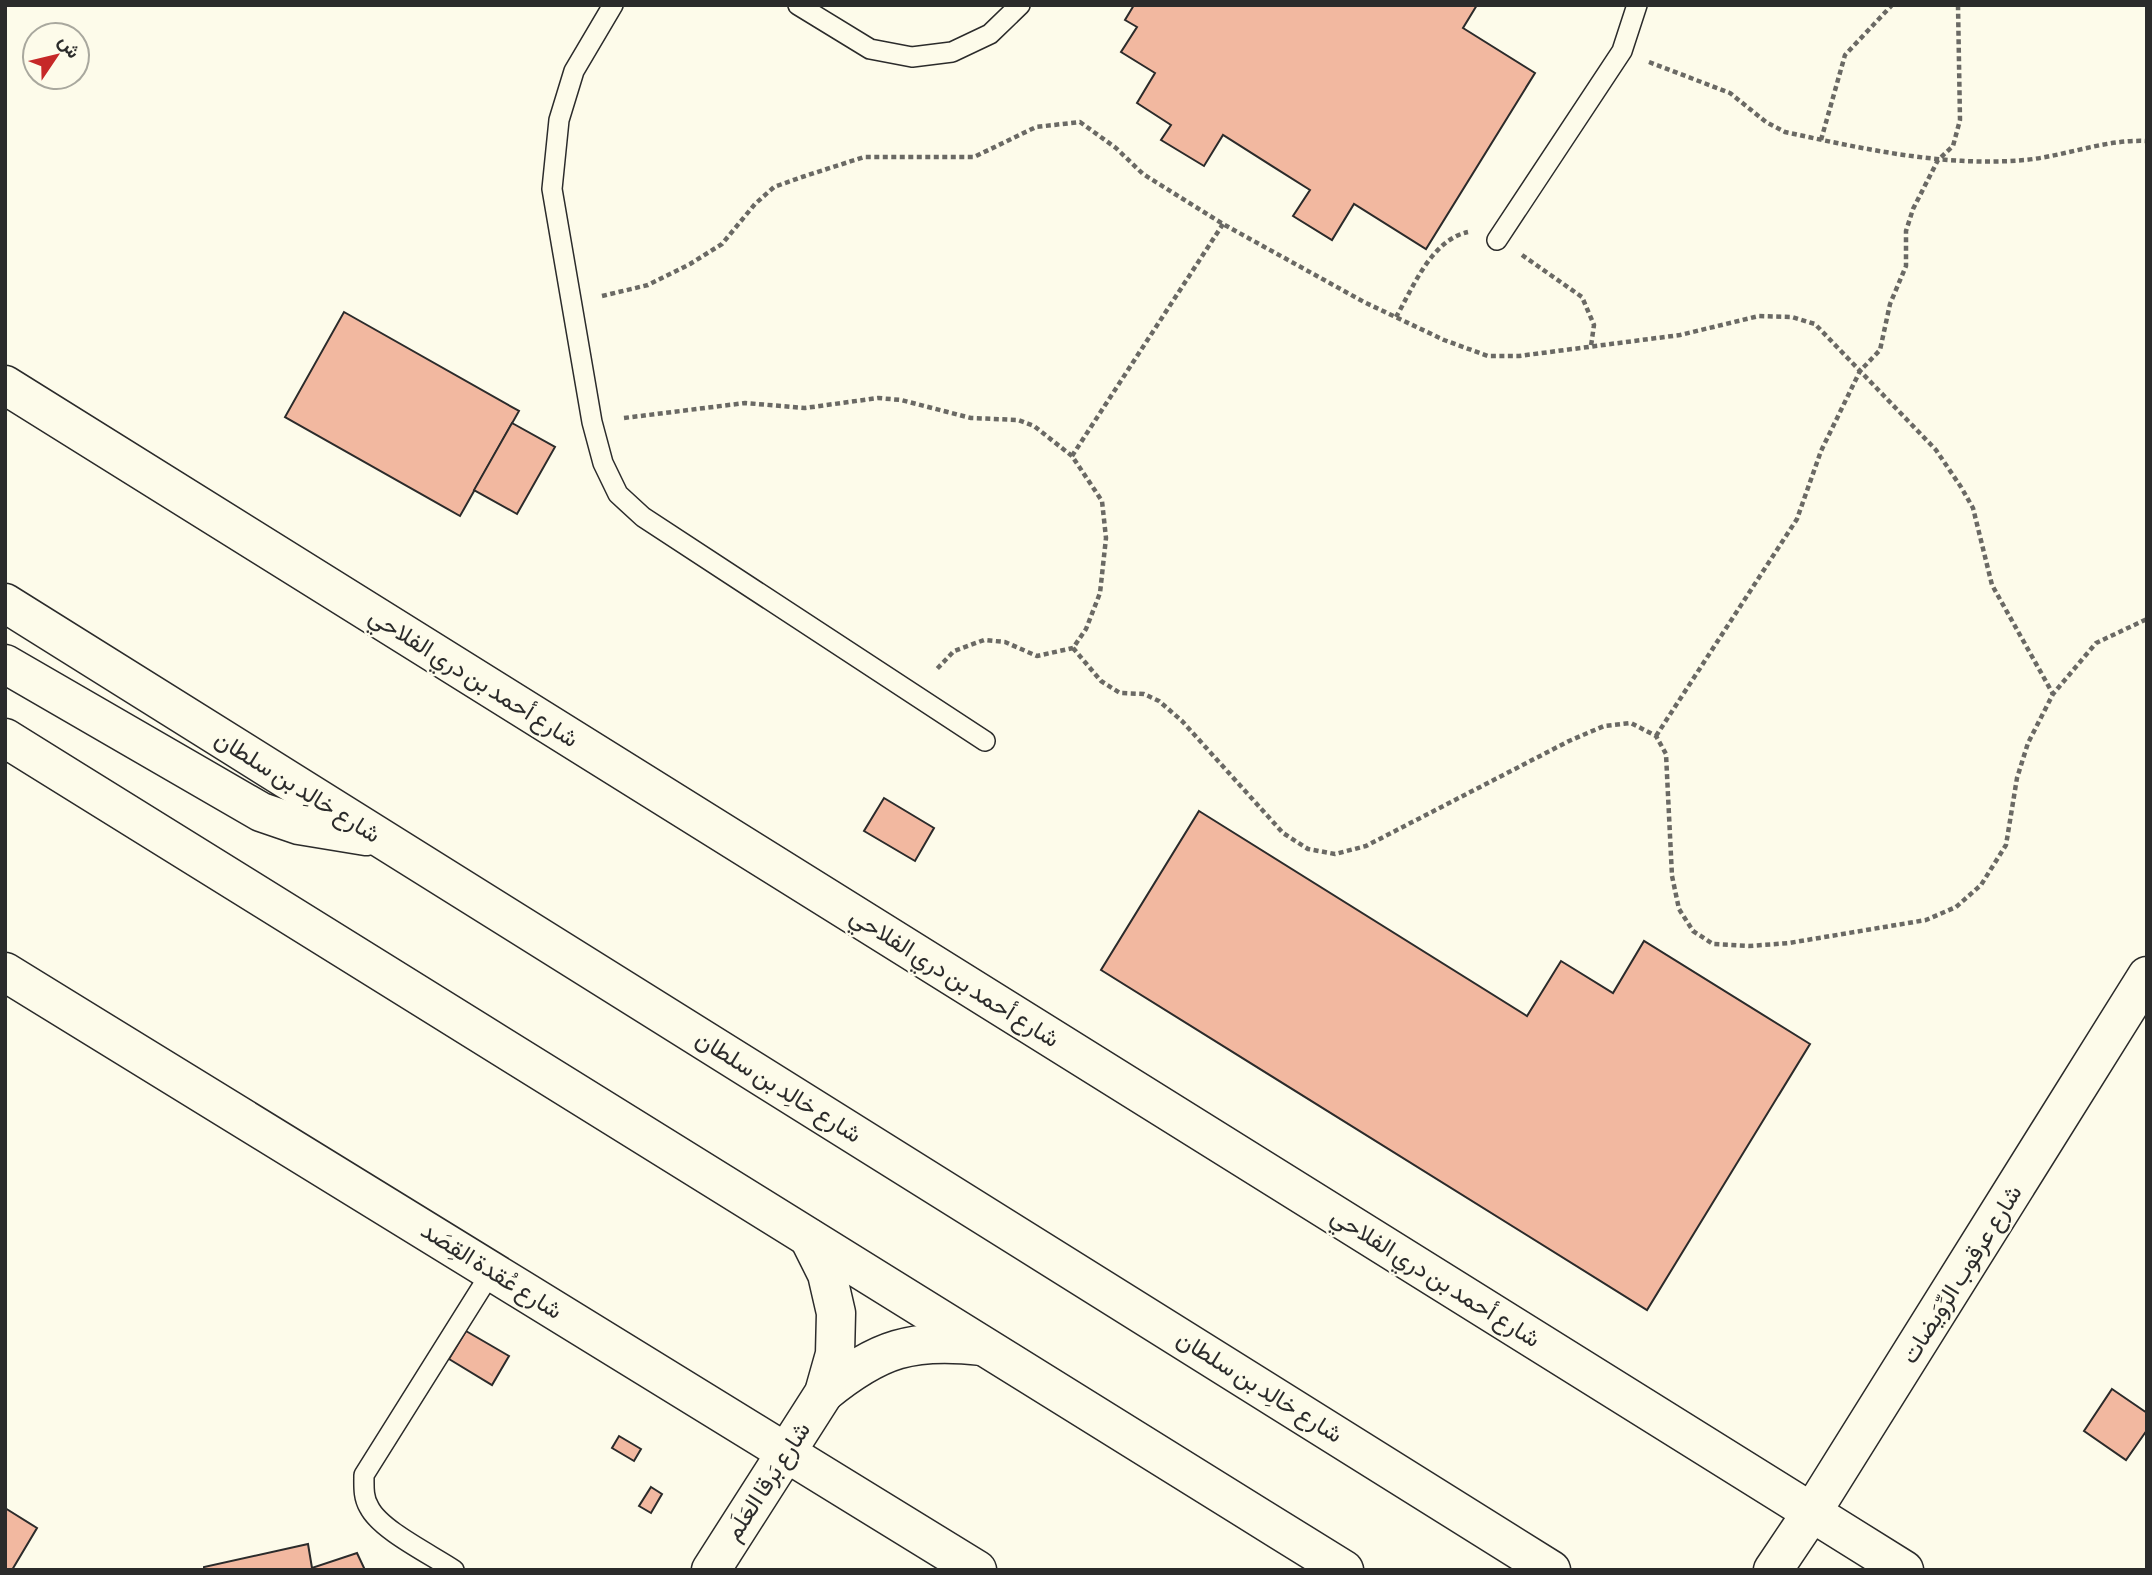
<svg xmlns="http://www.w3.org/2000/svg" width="2152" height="1575" font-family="'Asap Condensed',Vazirmatn,sans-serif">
<rect width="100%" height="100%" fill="#fdfbea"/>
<g fill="#f2b8a0" stroke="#2b2b2b" stroke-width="2">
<path d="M1134,5h343l-14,23 72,45 -109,176 -72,-45 -22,36 -39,-24 17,-26 -87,-55 -19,31 -43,-26 10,-15 -34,-22 18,-30 -34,-21 16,-25 -12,-7z"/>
<path d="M344,312l175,99 -59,105 -175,-99z"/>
<path d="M512,423l43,24 -38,67 -43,-24z"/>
<path d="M884,798l50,30 -19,33 -51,-30z"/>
<path d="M1199,811l328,205 34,-55 52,32 31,-52 166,103 -163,266 -546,-340z"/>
<path d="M466,1331l43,25 -17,29 -43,-26z"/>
<path d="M2112,1389l35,24v17l-21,30 -42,-29z"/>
<path d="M619,1436l22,13 -7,12 -22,-13z"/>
<path d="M651,1487l11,7 -11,19 -12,-7z"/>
<path d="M5,1508l32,20 -25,42h-7z"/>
<path d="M308,1544l4,24 45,-15 8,17h-161v-3z"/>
</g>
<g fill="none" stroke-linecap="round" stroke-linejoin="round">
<defs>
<g id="lane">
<path d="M613,5l-39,66 -15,49 -7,69 40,233 11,41 15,31 25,23 342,224"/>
<path d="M798,5l72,44 42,8 40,-5 38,-18 30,-29"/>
<path d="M1497,240l125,-189 15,-46"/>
<path d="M454,1570c-22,-15 -74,-40 -85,-63 -6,-10 -5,-21 -5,-32l128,-204"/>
</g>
<g id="street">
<path d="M5,385l1899,1185"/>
<path d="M5,972l972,598"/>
<path d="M824,1393c55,-45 88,-55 158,-47"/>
<path d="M711,1570l113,-177 11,-39 1,-41 -9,-39 -18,-36"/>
<path d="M1773,1570l39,-58 335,-536"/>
</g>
<g id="primary">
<path d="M5,603l1546,967"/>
<path d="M5,664l256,148 38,13 67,11"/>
<path d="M5,738l1339,832"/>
</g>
</defs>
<use href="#lane" stroke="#2b2b2b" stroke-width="22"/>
<use href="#street" stroke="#2b2b2b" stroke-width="41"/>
<use href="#primary" stroke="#2b2b2b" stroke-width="41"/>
<g stroke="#6a6964" stroke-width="4.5" stroke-dasharray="5 3.5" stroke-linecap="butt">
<path d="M1649,62l81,31 36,29 19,10c79,17 159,35 240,28 41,-4 80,-21 122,-19"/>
<path d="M1821,140l24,-85 47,-50"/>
<path d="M1522,255l60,42 12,28 -3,21"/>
<path d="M602,296l46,-11 42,-21 32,-20 33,-40 19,-17 28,-10 62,-20h110l62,-30 44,-5 36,26 27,26 80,50 141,78 80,38 44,16h31l161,-21 79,-19 33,1 23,7 121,126 25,37 12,21 19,77 61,109"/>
<path d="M1396,317c17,-29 35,-77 72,-85"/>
<path d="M624,418l121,-15 60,5 73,-10 23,2 70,18 47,2 16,6 38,30 30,45 4,37 -6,55 -14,36 -13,19 -36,8 -32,-14 -21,-2 -30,11 -19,20"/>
<path d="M1072,456l151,-232"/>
<path d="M1073,648l28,33 19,12 24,1 15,7 23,20 101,112 25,16 27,5 31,-8 203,-105 35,-15 27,-3 25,13 10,18 6,122 7,33 14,22 20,13 36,2 40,-3 137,-23 30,-13 25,-22 25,-40 11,-67 11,-35 25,-49 43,-51 51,-24"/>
<path d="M1656,736l141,-217 24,-68 39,-80 20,-21 10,-46 16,-38v-35l7,-22 25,-49 15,-14 7,-26 -2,-115"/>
</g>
<use href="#lane" stroke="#fdfbea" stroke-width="19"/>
<use href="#street" stroke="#fdfbea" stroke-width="38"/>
<use href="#primary" stroke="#fdfbea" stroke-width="38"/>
</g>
<g text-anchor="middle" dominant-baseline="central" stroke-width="5" stroke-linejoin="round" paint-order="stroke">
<g font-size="24" fill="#2b2b2b" stroke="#fdfbea">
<text transform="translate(474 677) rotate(32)">شارع أحمد بن دري الفلاحي</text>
<text transform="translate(298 786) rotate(32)">شارع خالِد بن سلطان</text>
<text transform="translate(955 977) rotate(32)">شارع أحمد بن دري الفلاحي</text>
<text transform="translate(779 1086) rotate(32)">شارع خالِد بن سلطان</text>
<text transform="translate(492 1270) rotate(32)">شارع عُقدة القِصَد</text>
<text transform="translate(1961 1274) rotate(-58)">شارع عرقوب الرِّوَيضات</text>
<text transform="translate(1436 1277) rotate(32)">شارع أحمد بن دري الفلاحي</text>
<text transform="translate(1260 1386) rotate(32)">شارع خالِد بن سلطان</text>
<text transform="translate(767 1481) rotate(-57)">شارع بَرقا العَلَم</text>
</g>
</g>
<rect width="2152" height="1575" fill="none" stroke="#2b2b2b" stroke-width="14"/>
<g transform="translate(56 56) rotate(55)"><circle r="33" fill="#fdfbea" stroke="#a9a89e" stroke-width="2"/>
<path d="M0-5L12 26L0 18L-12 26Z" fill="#c62828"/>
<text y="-10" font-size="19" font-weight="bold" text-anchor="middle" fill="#2b2b2b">ش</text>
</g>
</svg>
